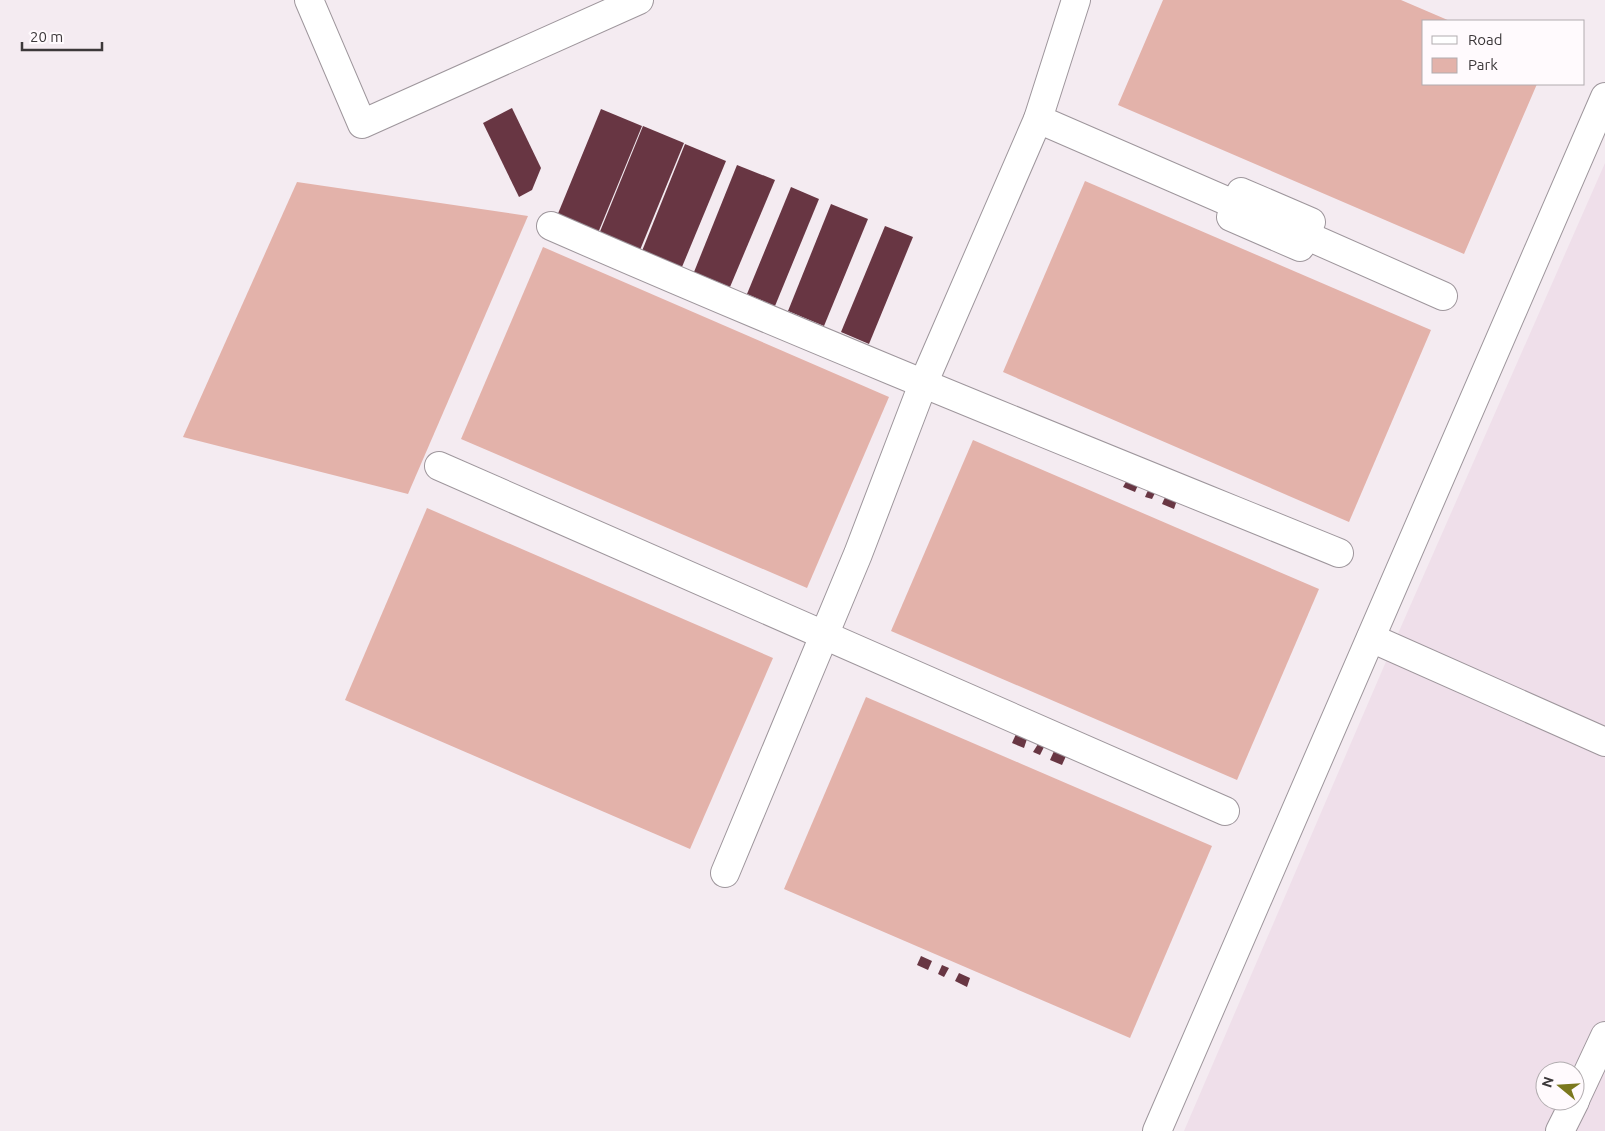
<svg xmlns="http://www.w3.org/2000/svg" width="1605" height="1131" font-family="Ubuntu,sans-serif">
<rect width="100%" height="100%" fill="#f4ebf1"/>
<path fill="#efdfea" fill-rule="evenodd" d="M1605,163v968h-421l216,-502zM1545,1071h30v30h-30z"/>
<g fill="#e3b2aa">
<path d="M1163,0h238l49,21h-26v63h113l-73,170 -346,-149z"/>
<path d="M1085,181l346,149 -82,192 -346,-150z"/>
<path d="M297,182l231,34 -120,278 -225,-57z"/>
<path d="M543,247l346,150 -82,191 -346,-149z"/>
<path d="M973,440l346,149 -82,191 -346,-149z"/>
<path d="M427,508l346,150 -83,191 -345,-149z"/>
<path d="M866,697l346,149 -82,192 -346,-149z"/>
</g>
<g fill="#683643">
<path d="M512,108l29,60 -9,22 -13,7 -36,-74z"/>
<path d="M601,109l41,17 -44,107 -41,-17z"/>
<path d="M643,126l41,17 -44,107 -41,-16z"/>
<path d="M685,144l41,17 -44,106 -40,-16z"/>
<path d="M737,165l38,15 -45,107 -36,-15z"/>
<path d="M791,187l28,12 -44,107 -28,-12z"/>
<path d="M831,204l37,15 -44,107 -36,-15z"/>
<path d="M885,226l28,11 -44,107 -28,-12z"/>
<path d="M1128,478l11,5 -4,9 -12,-5z"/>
<path d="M1149,488l7,3 -4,8 -7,-2z"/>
<path d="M1166,495l11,5 -3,9 -12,-5z"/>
<path d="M1016,734l11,5 -3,9 -12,-5z"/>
<path d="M1038,744l6,3 -4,8 -7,-3z"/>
<path d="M1054,751l12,5 -4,9 -12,-5z"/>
<path d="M921,956l11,5 -4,9 -11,-5z"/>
<path d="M942,965l7,3 -5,9 -6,-3z"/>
<path d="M959,973l11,5 -3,9 -12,-6z"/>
</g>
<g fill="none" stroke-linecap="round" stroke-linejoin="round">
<defs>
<g id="minor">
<path d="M309,0l53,124 277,-124"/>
<path d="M1038,119l198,86"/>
<path d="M1241,192l70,30 -11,25 -69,-30z"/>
<path d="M551,226c261,114 525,220 788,327"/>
<path d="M1305,235l138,61"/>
<path d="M439,466l786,345"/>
<path d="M1371,638l234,104"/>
<path d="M725,873l133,-319 65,-170 115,-265 38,-119"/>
<path d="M1575,1100l30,-64"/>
<path d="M1157,1131l448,-1034"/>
<path d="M1560,1131l15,-30"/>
</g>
</defs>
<use href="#minor" stroke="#9e969c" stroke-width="30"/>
<use href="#minor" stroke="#fff" stroke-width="28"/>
</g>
<rect x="1422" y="20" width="162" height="65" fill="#fffafd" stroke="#b1acaf"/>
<rect x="1432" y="36" width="25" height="8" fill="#ffffff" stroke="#b1acaf"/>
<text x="1468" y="45" font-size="15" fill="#3c383a">Road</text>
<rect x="1432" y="58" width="25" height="15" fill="#e3b2aa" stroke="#b1acaf"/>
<text x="1468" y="70" font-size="15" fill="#3c383a">Park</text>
<g transform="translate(1560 1086) rotate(288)"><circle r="24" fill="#fffafd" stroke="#b1acaf"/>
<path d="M0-4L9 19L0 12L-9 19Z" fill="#7b781e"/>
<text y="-8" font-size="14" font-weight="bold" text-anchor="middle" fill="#3c383a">N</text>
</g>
<path d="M22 42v8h80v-8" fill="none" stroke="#3c383a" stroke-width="2.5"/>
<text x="30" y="42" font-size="15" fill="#3c383a" stroke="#fffafd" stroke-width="4" paint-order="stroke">20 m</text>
</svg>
